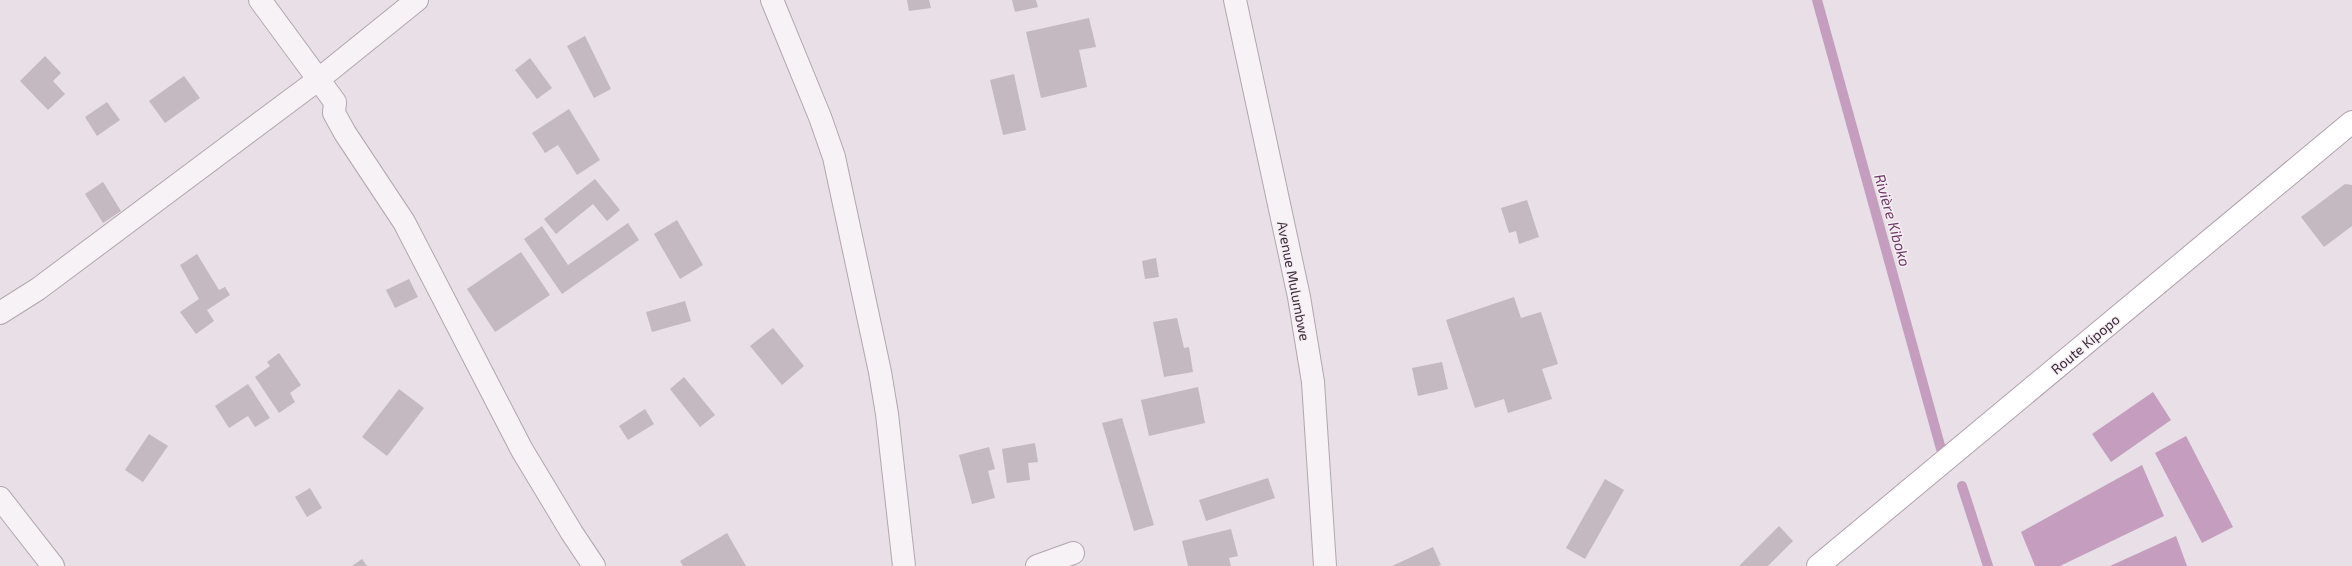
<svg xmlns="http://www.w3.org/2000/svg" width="2352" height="566" font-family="'Exo 2',sans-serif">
<rect width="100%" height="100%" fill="#e8e0e6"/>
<g fill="#c59ebf">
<path d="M2153,392l18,28 -60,42 -19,-28z"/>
<path d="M2186,436l47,91 -31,16 -47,-90z"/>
<path d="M2142,465l22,51 -104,50h-25l-14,-34z"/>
<path d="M2176,536l11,30h-77z"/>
</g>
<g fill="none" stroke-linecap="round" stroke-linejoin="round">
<g stroke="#c59ebf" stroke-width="10">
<path d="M1817,0l124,449"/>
<path d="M1962,486l26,80"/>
</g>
</g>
<g fill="#c4b8c1">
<path d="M907,0h22l2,8 -22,3z"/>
<path d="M1012,0h24l2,7 -23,5z"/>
<path d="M1089,18l7,29 -17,3 8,37 -46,11 -15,-66z"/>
<path d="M585,36l26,53 -17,9 -27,-52z"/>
<path d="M45,56l16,17 -8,8 12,13 -17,16 -28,-29z"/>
<path d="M530,58l22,30 -15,11 -22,-29z"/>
<path d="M1014,74l12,56 -23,5 -13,-55z"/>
<path d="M184,76l16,22 -35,25 -16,-22z"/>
<path d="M107,102l13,18 -23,16 -12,-19z"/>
<path d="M569,109l31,51 -23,15 -19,-30 -13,8 -13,-20z"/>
<path d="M595,179l25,31 -13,11 -14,-17 -37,30 -12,-15z"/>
<path d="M103,182l18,29 -18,12 -18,-29z"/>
<path d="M2345,184l7,1v41l-28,21 -23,-30z"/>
<path d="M1527,200l12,37 -20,7 -3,-13 -7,2 -8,-25z"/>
<path d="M677,220l26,45 -23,14 -26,-45z"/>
<path d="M628,223l11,17 -77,54 -38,-55 18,-13 26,39z"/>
<path d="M521,252l29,43 -55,37 -28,-43z"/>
<path d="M197,254l22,36 6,-3 5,8 -23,15 7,11 -18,13 -16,-22 19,-13 -19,-34z"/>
<path d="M1156,258l3,19 -14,2 -3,-18z"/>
<path d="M409,279l9,18 -23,11 -9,-18z"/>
<path d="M1514,297l7,21 20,-6 17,52 -16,5 10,30 -44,14 -4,-14 -29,9 -29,-88z"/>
<path d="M685,301l6,20 -39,11 -6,-20z"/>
<path d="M1177,318l7,30 5,-1 4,25 -29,5 -11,-55z"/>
<path d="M773,328l31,38 -22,19 -32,-39z"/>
<path d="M279,353l22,32 -11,8 5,9 -16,11 -24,-36 15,-11 -3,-4z"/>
<path d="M1442,362l6,27 -30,7 -6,-28z"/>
<path d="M684,377l31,38 -15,12 -30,-38z"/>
<path d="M248,384l22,34 -15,9 -7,-11 -19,12 -14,-22z"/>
<path d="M1198,387l7,36 -56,13 -8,-36z"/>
<path d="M399,389l25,19 -37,48 -25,-19z"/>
<path d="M645,409l9,15 -26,16 -9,-14z"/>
<path d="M1122,418l32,107 -20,6 -32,-108z"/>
<path d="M149,434l19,12 -25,36 -18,-12z"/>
<path d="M1035,443l3,19 -10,1 2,17 -23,3 -5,-34z"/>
<path d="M989,447l6,22 -7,2 7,27 -23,6 -13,-49z"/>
<path d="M1268,478l7,20 -69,23 -7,-21z"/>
<path d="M1605,479l19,11 -39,69 -19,-11z"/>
<path d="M310,488l12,20 -15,9 -12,-20z"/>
<path d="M1779,526l14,15 -25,25h-29z"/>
<path d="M1231,529l7,27 -9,2 2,8h-43l-6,-25z"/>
<path d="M727,533l19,33h-63l-3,-5z"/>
<path d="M1433,547l8,18 -3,1h-46z"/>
<path d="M362,559l5,7h-15z"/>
</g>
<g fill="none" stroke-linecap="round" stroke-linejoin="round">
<defs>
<g id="minor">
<path d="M260,0l75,102 -1,11 11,20 59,89 118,228 50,83 22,33"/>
<path d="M772,0l48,117 14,40 46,215 7,42 17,152"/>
<path d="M1235,0l64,297 14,85 12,184"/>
<path d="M0,313l38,-24 281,-210 98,-79"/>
<path d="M0,498l53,68"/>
<path d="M1037,566l36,-13"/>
</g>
<path id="major" d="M1818,566l534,-444"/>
</defs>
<use href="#minor" stroke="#b2a6af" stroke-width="24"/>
<use href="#major" stroke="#b3a0ae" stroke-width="24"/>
<use href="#minor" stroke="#f6f2f5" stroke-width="22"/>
<use href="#major" stroke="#fff" stroke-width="22"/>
</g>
<g text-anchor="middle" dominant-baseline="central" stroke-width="3" stroke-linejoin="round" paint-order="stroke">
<g font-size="14" fill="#3e2a39" stroke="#f5eff4">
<text transform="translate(1294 281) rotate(79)">Avenue Mulumbwe</text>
<text transform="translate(2085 344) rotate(-40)">Route Kipopo</text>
</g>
<g font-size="15" font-style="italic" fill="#6f3765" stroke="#f5eff4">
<text transform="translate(1893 220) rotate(74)">Rivière Kiboko</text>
</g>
</g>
</svg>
